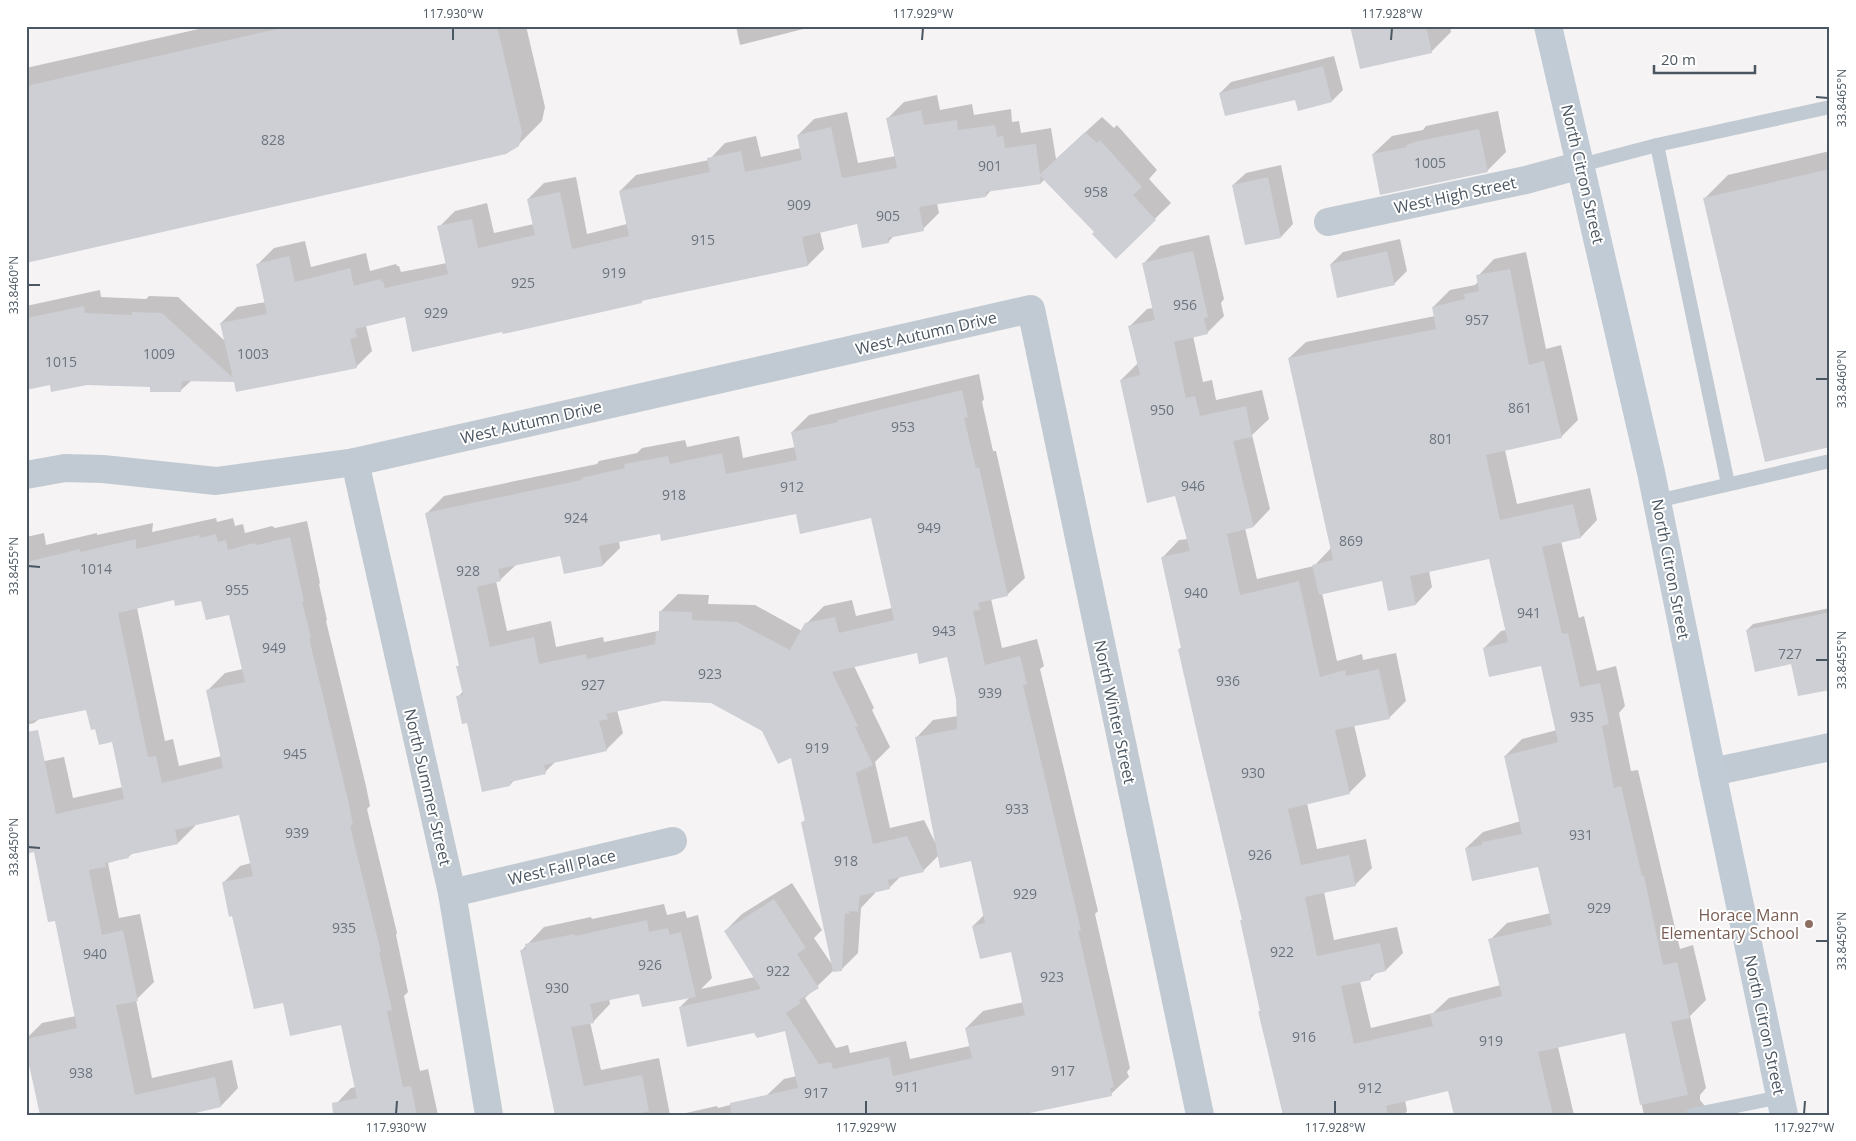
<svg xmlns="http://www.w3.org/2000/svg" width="1856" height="1141" font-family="'Open Sans',sans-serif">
<rect width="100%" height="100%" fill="#f5f3f3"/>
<g fill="#0003" fill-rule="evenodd">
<path d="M212,26h314l19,81 -3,14 -24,24 -492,112v-189z"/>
<path d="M736,26h79l-75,19z"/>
<path d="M1352,26h98l1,6 -20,20z"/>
<path d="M1334,56l9,34 -11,11 -112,-8 11,-11z"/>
<path d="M937,95l3,15 32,-6 2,11 37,-6 1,13 7,-1 2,12 30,-5 5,31 46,-42 12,11 3,-3 40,45 -8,9 22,24 -55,54 -21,-25 -50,-53 -4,4 -50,7 -5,6 -49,7 2,10 -16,16 -28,6 -7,7 -30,-19 -38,9 4,17 -16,16 -164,34 -3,3 -138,28 -97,-14 -38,9 -2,1 6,25 -16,16 -121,14 -43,-1 -12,11 -29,-5 -100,-2 -25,5v-83l74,-16 1,7 45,2 3,-3 29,1 47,44 -4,-18 16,-16 29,-5 -8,-38 16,-16 31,-7 6,26 55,-14 4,18 26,-7 1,2h2l2,6 46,-9 -8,-36 16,-16 32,-8 7,30 40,-9 -6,-25 16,-16 32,-6 11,57 40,-10 -7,-33 16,-16 73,-15 16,-17 31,-7 5,21 40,-9 -3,-13 16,-16 33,-7 11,51 38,-7 -8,-38 16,-16z"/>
<path d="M1498,111l8,41 -19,19 -114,-17 19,-18 31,-6 3,-4z"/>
<path d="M1830,151v295l-126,-247 24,-24z"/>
<path d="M1281,165l12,59 -12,13 -48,-52 13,-12z"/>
<path d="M1209,235l15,64 -3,4 3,13 -17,17 -14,3 10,46 9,-2 4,20 46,-10 7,29 -17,16 18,74 -16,17 -9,2 12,51 57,-13 17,-18 -42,-190 17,-16 129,-26 -2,-9 17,-17 25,-5 4,-4 -1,-5 16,-17 32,-7 20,97 15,-4 17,75 -17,17 -56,13 12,54 73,-16 7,32 -16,17 -20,4 18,77 5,-2 13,55 19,-5 9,40 -6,7 12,58 7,-1 42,179 13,-4 13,55 -16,16 16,72 -6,7v5l12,15h-68l-18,-84 -68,16 16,68h-119l-6,-26 -44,11 2,11 -3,4h-121l-40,-196 -63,-270 2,-2 -19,-90 16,-17 9,-1 -12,-44 -55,-115 17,-17 -8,-37 17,-17 6,-1 -9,-45 16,-17zM1490,557l16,73 -5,1 -17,17 58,16 15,66 -35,9 -17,17 16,65 -38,11 -17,16 73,17 12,48 -44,10 -17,17 11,45 -52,13 -16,15 -62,15 -11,-47 10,-2 7,-7 9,-2 17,-17 -6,-26 -63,13 -10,-48 31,-7 17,-17 -6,-29 -49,10 -10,-46 42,-10 17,-17 -12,-51 35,-7 17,-17 -10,-48 -33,7 -1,-6 -25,7 -15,-68 61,-13 33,24 16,-17 -3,-16z"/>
<path d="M1400,239l7,32 -13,13 -63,-20 12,-12z"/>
<path d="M979,374l5,25 -2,3 11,49h3l29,127 -18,17 -16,4 11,49 35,-9 7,27 -4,3 58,242 -3,3 35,154 -3,4 2,5 -18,17 -97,21h-337l40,-9 1,2 48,-12 18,-17 13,-3 -11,-46 -32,1 -74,-24 11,-11 -51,-4 -31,7 1,5 -17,18h-3l11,48 58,-12 11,57h-115l-3,-16 1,-1 -32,-147 23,-24 47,-10 1,2 72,-15 3,11 18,-4 2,7 11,-3 14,63 -11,11 54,-12 -30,-46 17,-17 50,-31 30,47 -8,8 19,28 -31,-143 4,-4 -14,-63 -29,-25 -51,-29 -49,-2 -46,10 6,23 -17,17 -49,10 -12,12 -30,7 -5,6 -42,-64 -10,-24 5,-6 -6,-24 3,-3 -33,-151 17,-17 153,-32 2,-3 38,-8 5,-5 43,-8 2,7 52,-11 4,22 52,-11 -3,-15 17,-17zM797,513l75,4 20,91 -36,8 -4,-16 -28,6 -18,18 -4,7 -47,-26 -47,-1 1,-9 -31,-1 -17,17 -1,18 -2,2 -54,11 -1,-5 -47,10 -5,-26 -44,10 -11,-50 4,-1 17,-16 44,-10 4,19 38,-8 17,-17 -1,-7 41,-9zM917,651l31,5 9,43 1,17 -25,4 -17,18 20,106 -12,-24 -34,8 -15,-66 15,-15 -18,-37 2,-2 -20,-42zM939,855l33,5 12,55 -11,11 39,24 12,52 -41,9 -17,17 4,18 -60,13 -4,-18 -56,12 -2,-8 -12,3 -31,-50 29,-28h7l17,-17 3,-45 14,-15v-2l14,-3 12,-12 22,-5z"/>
<path d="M216,518l1,4 16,-4 2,8 8,-2 2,9 27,-7 3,2 32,-7 13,62 -1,1 8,36 -1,1 40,165 4,20 -3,3 30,124 -1,2 12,57 -4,4 16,75 8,-2 10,46h-102l-2,-9 17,-18 5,-1 -14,-64 -58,-22 -51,-87 -10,-31 17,-17 11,-3 -11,-49 -45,10v2l-17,17 -45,10 -5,4 -20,6 11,55 21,-4 14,68 -18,18 16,78 80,-18 6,28 -17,18 -40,9h-132l-23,-70v-6l16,-16 34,-7 -50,-251 38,-8 9,41 50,-11 -10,-46 -17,-13 -9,-19 -48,10 -5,4 -8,2v-188l18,-4 2,12 51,-12v2l56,-12 -1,9zM175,599h27l28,14 13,56 -18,4 -17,17 14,66 -43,10 -6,-27 -8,2 -28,-133z"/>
<path d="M1830,608v80l-83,-58 6,-6z"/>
</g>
<g fill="#cdcfd5" fill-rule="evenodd">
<path d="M290,26h207l25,106 -3,14 -13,8 -480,109v-177z"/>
<path d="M1350,26h76l6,27 -72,16z"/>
<path d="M1323,66l9,36 -34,9 -3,-11 -70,16 -6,-23z"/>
<path d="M921,110l3,15 33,-5 1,10 37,-5 2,12 6,-1 2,12 31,-4 4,30 45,-42 12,11 3,-3 42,47 -9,8 23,25 -40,39 -24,-25 2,-2 -54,-56 1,8 -55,8v5l-67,10 5,24 -36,7 1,5 -27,5 -5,-24 -55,13 6,29 -167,35 1,2 -139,31 -1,-2 -90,20 -7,-35 -50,12 2,8 -7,2 7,29 -9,2 -112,22 -2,-10 -52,-1 -1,11h-31v-5l-63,-2 -36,7 -1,-7 -24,5 1,-72 57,-12 1,7 47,2v-3l30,1 71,65 -13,-55 47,-9 -11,-50 33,-8 6,26 55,-14 4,18 26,-7 1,2h2l2,7 63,-14 -11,-48 35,-7 6,29 57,-13 -8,-36 33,-7 12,57 57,-13 -10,-45 91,-19 -3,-14 34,-7 4,21 57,-12 -5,-25 34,-8 11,51 55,-10 -11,-50z"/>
<path d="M1479,129l9,43 -108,23 -8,-41 35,-7 -1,-2 12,-4z"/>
<path d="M1830,169v278l-65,15 -62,-264z"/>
<path d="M1268,177l13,61 -36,7 -13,-60z"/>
<path d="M1193,251l15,66 -4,1 4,16 -34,8 12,56 9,-2 5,20 46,-10 6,31 -19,4 21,86 -27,7 13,61 59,-14 21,96 25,-7 1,6 33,-7 11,50 -55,11 15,64 -62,15 13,56 48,-10 7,31 -51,11 12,59 63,-13 6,28 -16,4 1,5 -30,6 13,58 79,-18 -3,-12 72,-18 -14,-57 64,-14 -14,-58 -66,14 -7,-33 17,-3v-3l40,-8 -18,-78 54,-14 -17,-76 -52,11 -6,-29 25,-6 -19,-83 -79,17 6,29 -28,6 -6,-30 -63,14 -7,-30 21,-5 -45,-202 148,-29 -4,-22 33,-8 -1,-5 15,-3 -3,-16 34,-6 19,96 15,-4 18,77 -76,17 14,65 73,-16 8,34 -39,9 20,87 6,-1 12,54 20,-4 9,41 -7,2 12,62 7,-2 21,90h2l19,89 14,-3 13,56 -19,4 17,73 -48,10 -15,-72 -87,19 15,63h-99l-6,-24 -62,15 2,9h-105l-25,-104h2l-20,-91h2l-43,-179 -21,-92 3,-1 -20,-91 29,-6 -15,-55 -28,7 -27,-123 20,-5 -12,-49 27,-6 -13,-57z"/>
<path d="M1387,251l8,34 -58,13 -7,-34z"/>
<path d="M962,390l6,27 -4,1 12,50 3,-1 29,129 -30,7 2,7 -7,1 12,54 35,-9 7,28 -4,1 58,245 -3,1 36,156 -4,1 2,8 -92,19h-289l-1,-12 68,-15 -13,-57 -28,7 -3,-5 -67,14 -8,-40 82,-18 -37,-58 50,-32 32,49 -9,6 22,34 -20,12 2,3 -15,10 33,51 12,-2 2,7 56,-12 4,19 79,-18 -7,-30 60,-13 -14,-63 -31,7 -8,-33 13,-3 -14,-62 -31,7 -25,-131 42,-8 -1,-30 -9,-42 -28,7 -2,-11 -85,19 26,54 -3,1 18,38 -17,8 17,71 34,-8 17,36 -36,8 2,9 -30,7 -2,16 -9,-1v3l-4,-1 -3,58 -9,1 -32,-150 4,-1 -14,-63 -13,6 -16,-33 -51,-28 -48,-2 -57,13 2,5 -9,2 8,30 -63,14 2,9 -36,8v4l-28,6 -15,-69 -5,1 -6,-28 7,-1 -7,-29h3l-34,-153 156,-33v-2l44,-10 -1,-4 44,-8 2,8 52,-11 4,21 71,-14 -6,-28 47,-10v-2l32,-8zM796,514l4,20 71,-16 23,102 -55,13 -4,-16 -30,6 -15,27 -53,-28 -45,-2v-8l-33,-1v20h-3l-1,13 -68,15 -1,-5 -47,10 -5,-27 -44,10 -13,-60 24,-6 -3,-12 62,-13 4,18 39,-8 -4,-20 61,-12 1,7z"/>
<path d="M216,534l2,8 8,-2 2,10 26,-7 3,2 33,-8 14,64h-2l9,37h-2l40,166 4,21 -3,1 31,126h-2l13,58 -5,1 16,76 8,-1 6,29h-84l-1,-12 25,-5 -16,-73 -51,11 -7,-33 -29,6 -22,-93 -3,1 -7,-35 31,-6 -14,-61 -64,15 3,14 -50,11 1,3 -24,5 1,4 -17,3 13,65 21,-5 15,71 -22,4 19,90 80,-18 6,30 -34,8h-147l-14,-64v-12l51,-11 -22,-107 -7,1 -14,-70 -8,2v-122l12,-2 18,84 68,-15 -12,-57 -13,3 -4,-16 -4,1 -5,-20 -60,12v-160l54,-13v3l56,-13v10l63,-14 1,3zM174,600l1,6 26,-5 5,19 23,-5 16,67 -39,8 17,78 -61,15 -6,-27 -8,1 -30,-144z"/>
<path d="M1830,612v78l-32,6 -7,-32 -36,8 -9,-42z"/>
<path d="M647,920l2,12 19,-4 2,7 11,-3 15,65 -54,10 -3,-13 -49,10 4,19 -23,4 13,59 58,-11 7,36 -16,4h-78l-35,-165 6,-1 -1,-5 49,-10 1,2z"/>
</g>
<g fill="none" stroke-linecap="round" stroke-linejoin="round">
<g stroke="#c1cad2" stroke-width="14">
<path d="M1657,145l71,339"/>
<path d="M1581,165l76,-20 173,-38"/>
<path d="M1657,501l173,-40"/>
<path d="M1692,1115l88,-18"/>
</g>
<g stroke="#c1cad2" stroke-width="28">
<path d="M1328,222l198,-42 55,-15"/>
<path d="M355,462l97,431 37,222"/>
<path d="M26,475l39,-7 38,1 113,12 139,-19 676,-153 169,806"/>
<path d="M1712,772l118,-25"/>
<path d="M452,893l221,-52"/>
</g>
<path stroke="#c1cbd6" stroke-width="28" d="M1548,26l103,446 61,300 72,343"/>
</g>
<path fill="none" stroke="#4a5661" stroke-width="2" d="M453,40v-12M922,40l1,-12M1391,40l1,-12M1816,97l12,1M28,285h12M1816,379h12M28,566l12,1M1816,660h12M28,847l12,1M1816,941h12M396,1114l1,-13M866,1114v-13M1335,1114v-13M1804,1114l1,-13"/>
<circle fill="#8d6e63" stroke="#fff" stroke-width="2" cx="1809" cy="924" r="5"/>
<g text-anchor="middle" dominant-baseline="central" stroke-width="4" stroke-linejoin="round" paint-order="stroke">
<g font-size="14" fill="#6b747e">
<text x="273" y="139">828</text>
<text x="1430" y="162">1005</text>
<text x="990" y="165">901</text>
<text x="1096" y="191">958</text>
<text x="799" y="204">909</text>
<text x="888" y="215">905</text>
<text x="703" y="239">915</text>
<text x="614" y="272">919</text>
<text x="523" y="282">925</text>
<text x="1185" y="304">956</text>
<text x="436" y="312">929</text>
<text x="1477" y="319">957</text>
<text x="159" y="353">1009</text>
<text x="253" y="353">1003</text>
<text x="61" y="361">1015</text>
<text x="1520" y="407">861</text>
<text x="1162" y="409">950</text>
<text x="903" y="426">953</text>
<text x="1441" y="438">801</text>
<text x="1193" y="485">946</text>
<text x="792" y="486">912</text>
<text x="674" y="494">918</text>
<text x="576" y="517">924</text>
<text x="929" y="527">949</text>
<text x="1351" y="540">869</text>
<text x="96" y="568">1014</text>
<text x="468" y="570">928</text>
<text x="237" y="589">955</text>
<text x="1196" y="592">940</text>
<text x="1529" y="612">941</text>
<text x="944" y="630">943</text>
<text x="274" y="647">949</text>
<text x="1790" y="653">727</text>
<text x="710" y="673">923</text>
<text x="1228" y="680">936</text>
<text x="593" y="684">927</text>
<text x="990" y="692">939</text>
<text x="1582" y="716">935</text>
<text x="817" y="747">919</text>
<text x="295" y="753">945</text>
<text x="1253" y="772">930</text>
<text x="1017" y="808">933</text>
<text x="297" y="832">939</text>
<text x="1581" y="834">931</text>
<text x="1260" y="854">926</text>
<text x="846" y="860">918</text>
<text x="1025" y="893">929</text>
<text x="1599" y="907">929</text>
<text x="344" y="927">935</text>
<text x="1282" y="951">922</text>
<text x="95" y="953">940</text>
<text x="650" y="964">926</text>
<text x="778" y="970">922</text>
<text x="1052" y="976">923</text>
<text x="557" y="987">930</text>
<text x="1304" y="1036">916</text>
<text x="1491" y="1040">919</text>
<text x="1063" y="1070">917</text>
<text x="81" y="1072">938</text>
<text x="907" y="1086">911</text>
<text x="1370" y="1087">912</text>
<text x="816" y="1092">917</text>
</g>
<g font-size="16" fill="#4a5661" stroke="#fff">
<text transform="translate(1583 174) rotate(77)">North Citron Street</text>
<text transform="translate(1455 195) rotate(-12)">West High Street</text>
<text transform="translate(926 333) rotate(-13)">West Autumn Drive</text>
<text transform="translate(531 422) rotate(-13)">West Autumn Drive</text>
<text transform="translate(1671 569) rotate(79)">North Citron Street</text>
<text transform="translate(1115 712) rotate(78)">North Winter Street</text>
<text transform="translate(428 787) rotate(77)">North Summer Street</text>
<text transform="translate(562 867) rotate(-13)">West Fall Place</text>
<text transform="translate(1765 1025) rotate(78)">North Citron Street</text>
</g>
<g font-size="16" fill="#785e54" stroke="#fff" text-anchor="end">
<text x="1799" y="915">Horace Mann<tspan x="1799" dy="18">Elementary School</tspan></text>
</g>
</g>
<rect width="1856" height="1141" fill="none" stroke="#ffffff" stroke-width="55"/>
<path d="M1654 65v8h101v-8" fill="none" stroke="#4a5661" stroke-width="2.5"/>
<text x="1661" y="65" font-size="15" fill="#4a5661" stroke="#ffffff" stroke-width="4" paint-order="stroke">20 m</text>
<rect x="28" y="28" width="1800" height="1086" fill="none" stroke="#4a5661" stroke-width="2"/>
<g font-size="12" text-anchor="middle" fill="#4a5661">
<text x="453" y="18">117.930°W</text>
<text x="923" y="18">117.929°W</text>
<text x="1392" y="18">117.928°W</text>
<text transform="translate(1842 98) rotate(-90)" y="4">33.8465°N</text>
<text transform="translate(14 285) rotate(-90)" y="4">33.8460°N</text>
<text transform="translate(1842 379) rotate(-90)" y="4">33.8460°N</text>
<text transform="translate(14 566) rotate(-90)" y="4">33.8455°N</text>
<text transform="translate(1842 660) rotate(-90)" y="4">33.8455°N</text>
<text transform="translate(14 847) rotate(-90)" y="4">33.8450°N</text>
<text transform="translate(1842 941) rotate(-90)" y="4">33.8450°N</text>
<text x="396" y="1132">117.930°W</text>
<text x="866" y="1132">117.929°W</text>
<text x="1335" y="1132">117.928°W</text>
<text x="1804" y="1132">117.927°W</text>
</g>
</svg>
